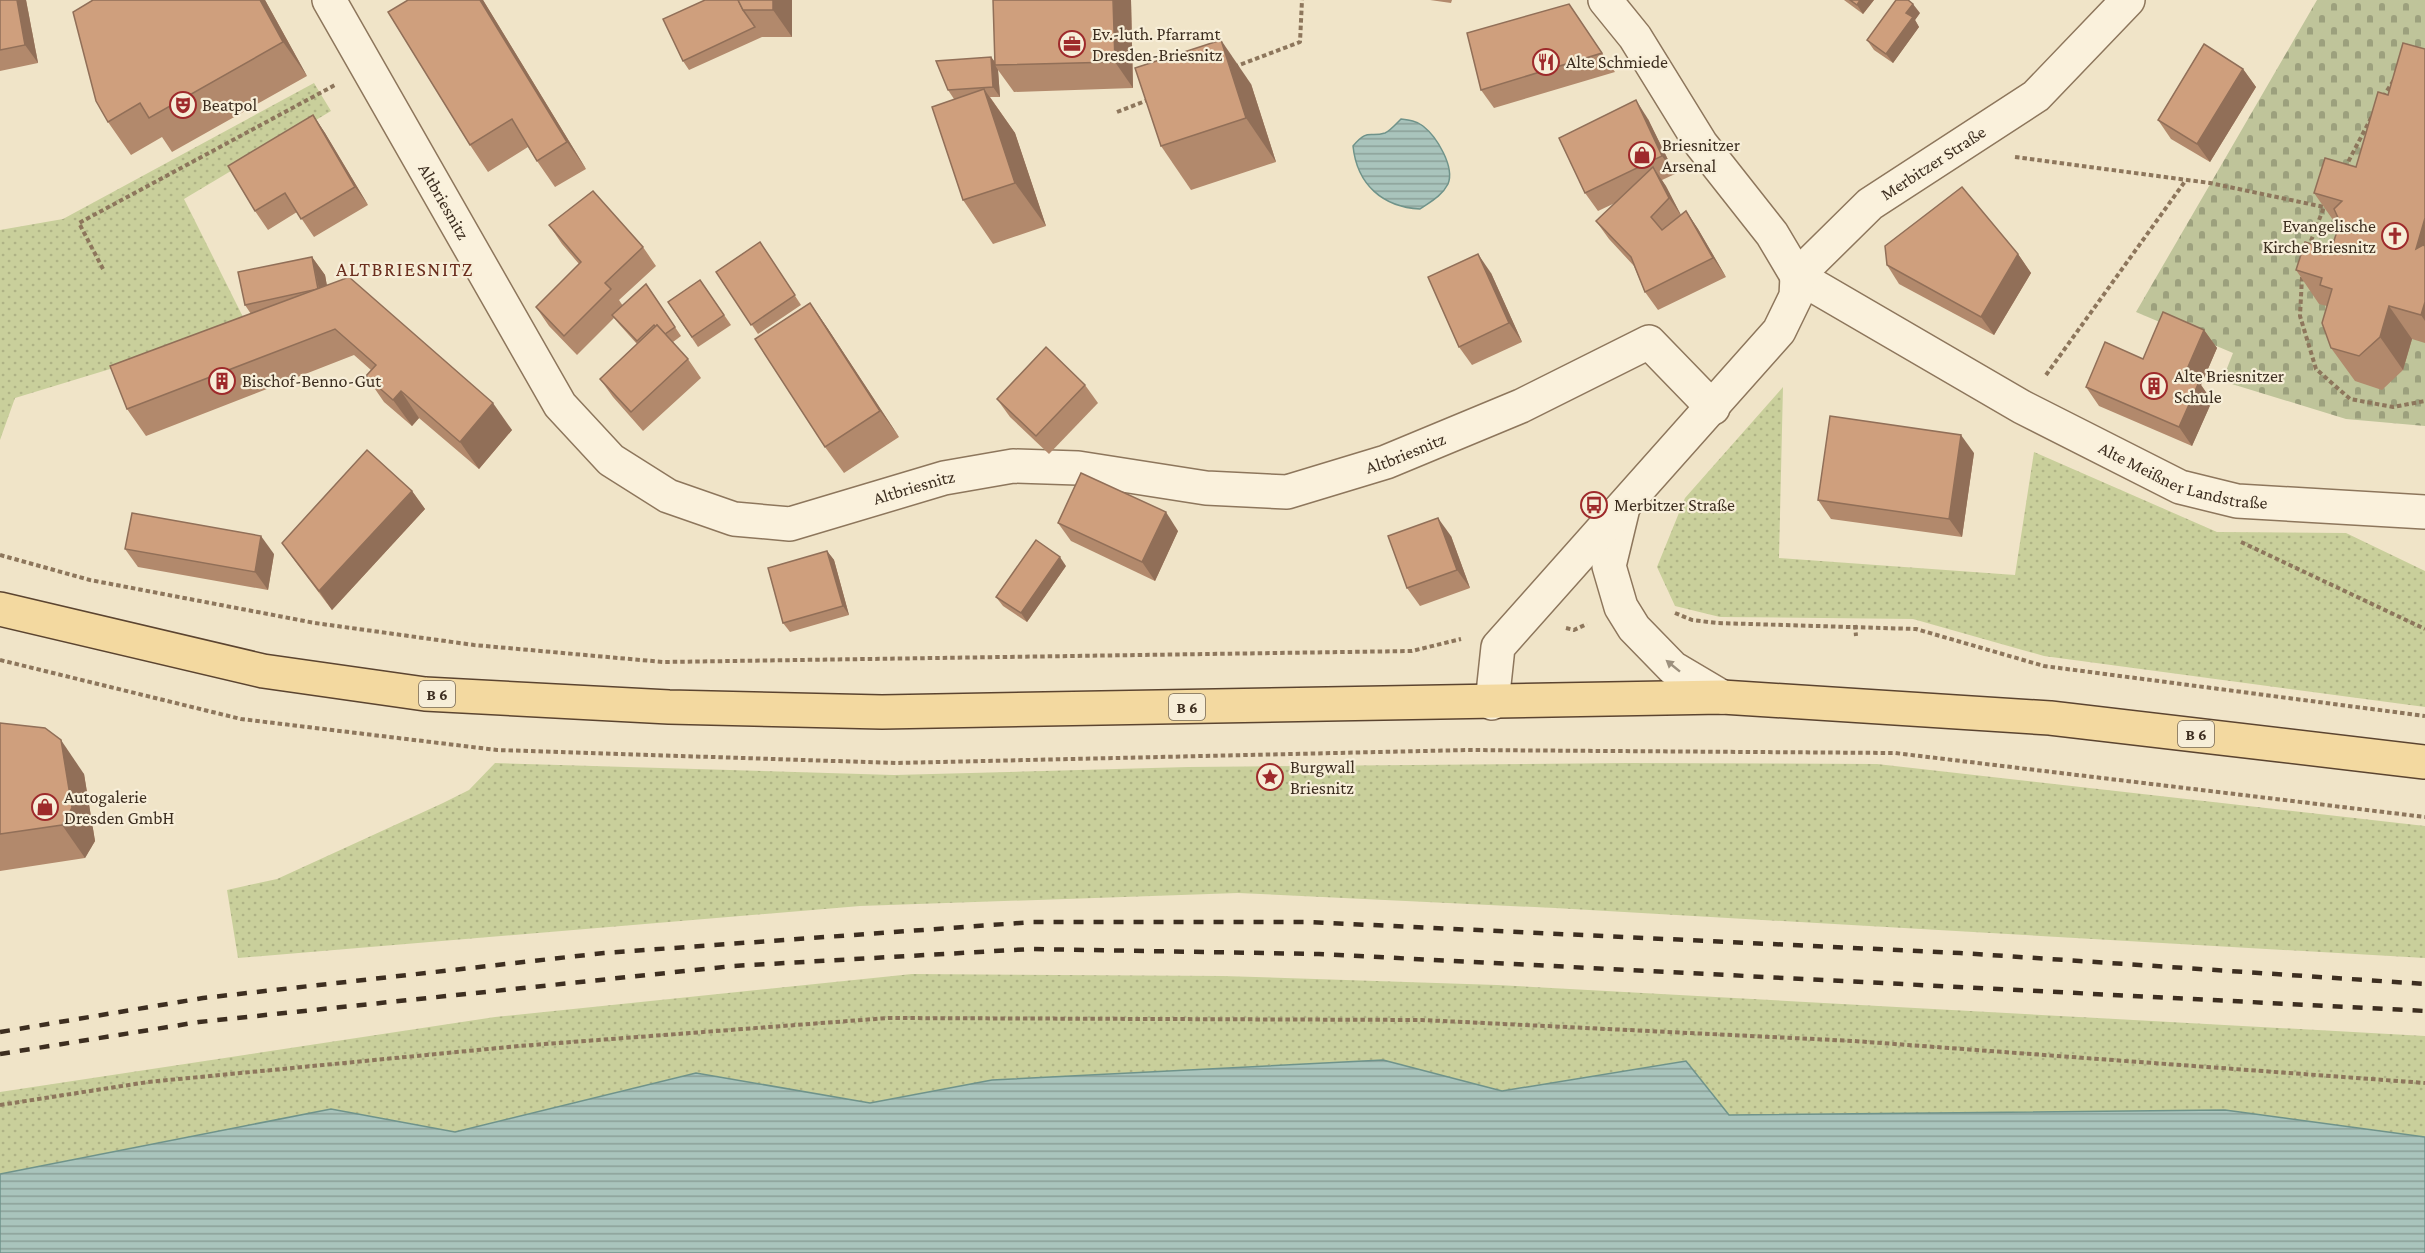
<svg xmlns="http://www.w3.org/2000/svg" width="2425" height="1253" font-family="'Crimson Pro',serif">
<defs>
<pattern id="green-dots" width="8" height="8" patternUnits="userSpaceOnUse" patternTransform="scale(1.5)"><rect width="8" height="8" fill="#c9cf9b"/><path d="M2 2h.1M6 6h.1" fill="none" stroke="#aeb285" stroke-width="1.8" stroke-linecap="round"/></pattern>
<pattern id="cemetery-stones" width="16" height="16" patternUnits="userSpaceOnUse" patternTransform="scale(1.5)"><rect width="16" height="16" fill="#bfc49a"/><path d="M2 7V4a2 2 0 0 1 4 0v3zM10 15v-3a2 2 0 0 1 4 0v3z" fill="#9ca07d"/></pattern>
<pattern id="water-rules" width="6" height="5" patternUnits="userSpaceOnUse" patternTransform="scale(1.5)"><rect width="6" height="5" fill="#a9c4bc"/><path d="M0 2.5h6" fill="none" stroke="#8ba098"/></pattern>
</defs>
<rect width="100%" height="100%" fill="#f0e4c8"/>
<g fill="url(#green-dots)">
<path d="M314,83l17,28 -147,88 64,128 -233,71 -15,42v-210l63,-11z"/>
<path d="M1783,387l-4,171 236,17 19,-123 183,80 129,1 79,38v136l-381,-51 -131,-37 -193,-2 -45,-11 -18,-39 28,-69z"/>
<path d="M495,763l399,12 294,-8 440,-4 249,1 548,62v132l-870,-50 -317,-15 -378,13 -622,52 -11,-68 50,-11 166,-76 26,-13z"/>
<path d="M912,974l311,2 274,9 928,51v101l-200,-27 -496,5 -43,-54 -184,30 -119,-31 -391,20 -122,23 -174,-30 -241,59 -124,-23 -331,65v-82l495,-75z"/>
</g>
<path fill="url(#cemetery-stones)" d="M2317,0h108v426l-79,-7 -124,-38 11,-28 -97,-41z"/>
<g fill="url(#water-rules)" stroke="#6f938a" stroke-width="1.5">
<path d="M1401,119c8,1 16,2 22,7 14,11 32,41 25,58 -6,12 -18,18 -28,25 -37,-2 -63,-24 -67,-63 15,-18 16,-8 32,-13 5,-2 12,-10 16,-14z"/>
<path d="M1383,1060l119,31 184,-30 43,54 496,-5 200,27v116h-2425v-79l331,-65 124,23 241,-59 174,30 122,-23z"/>
</g>
<g fill="none" stroke-linecap="round" stroke-linejoin="round">
<defs>
<g id="minor">
<path id="s1" d="M329,0l231,405 51,55 57,36 66,23 56,5 154,-46 69,-12 65,2 128,20 81,4 99,-30 135,-56 128,-64 64,66"/>
<path id="s2" d="M1605,0l30,37 66,107 71,90 25,42 225,131 158,80 57,14 188,11"/>
<path d="M1622,512l-13,54 12,41 13,21 39,40 49,29"/>
<path id="s3" d="M1492,703l6,-56 281,-316 17,-35 1,-20 73,-72 166,-108 92,-96"/>
</g>
<path id="major" d="M0,609l263,62 162,23 244,13 213,5 840,-15 328,21 375,44"/>
</defs>
<use href="#minor" stroke="#8d765c" stroke-width="36"/>
<use href="#major" stroke="#5b4430" stroke-width="36"/>
<g stroke="#8d765c" stroke-width="4" stroke-dasharray="4.5 3" stroke-linecap="butt">
<path d="M1234,67l66,-25 2,-42"/>
<path d="M2383,97l11,-17"/>
<path d="M1117,112l31,-12"/>
<path d="M2015,157l195,26 114,24 -15,39"/>
<path d="M2345,168l27,-52"/>
<path d="M103,269l-24,-46 256,-138"/>
<path d="M2302,277l-2,39 16,53 34,30 43,8 32,-6"/>
<path d="M2046,375l140,-195"/>
<path d="M2241,542l184,87"/>
<path d="M0,555l90,25 225,43 159,22 189,17 749,-11 49,-12"/>
<path d="M1675,613l17,7 25,3 199,6 128,37 381,50"/>
<path d="M1855,625l1,11"/>
<path d="M1566,628l8,2 13,-6"/>
<path d="M0,660l241,59 256,31 399,13 571,-13 428,3 530,64"/>
<path d="M0,1105l148,-23 371,-36 369,-28 534,2 432,21 571,42"/>
</g>
<use href="#minor" stroke="#faf1dc" stroke-width="33"/>
<use href="#major" stroke="#f3d9a0" stroke-width="33"/>
<g stroke="#3d2e20" stroke-width="4.5" stroke-dasharray="10 10" stroke-linecap="butt">
<path d="M0,1032l203,-34 401,-45 429,-31h275l652,31 465,31"/>
<path d="M0,1054l199,-32 534,-56 298,-17 288,5 1106,57"/>
</g>
</g>
<g fill="#b2896c">
<path d="M0,0h26l12,63 -38,8z"/>
<path d="M93,0h172l42,76 -135,76 -10,-15 -31,18 -23,-33z"/>
<path d="M483,0l103,169 -31,18 -18,-26 -9,-14 -40,25 -18,-27z"/>
<path d="M705,0h87v37h-30l-73,33 -6,-9z"/>
<path d="M1131,0l2,88 -119,4 -16,-22 2,27h-10l25,36 31,93 -53,18 -30,-44 -9,-101 -6,-9 43,-33 4,5z"/>
<path d="M1430,0h22l-1,3z"/>
<path d="M1844,0h30l-11,14z"/>
<path d="M1569,4l46,68 -121,36 -13,-18z"/>
<path d="M1920,13l-5,7 4,7 -26,36 -19,-13 -7,-10z"/>
<path d="M2425,49v294l-13,-4 -9,31 -21,20 -27,-9 -24,-33 -4,-42 -8,-2 -23,-34 35,-20 7,-23 -24,-34 42,-26 32,-72z"/>
<path d="M2243,69l13,18 -46,75 -39,-23 -13,-19z"/>
<path d="M1251,84l25,78 -85,28 -30,-44z"/>
<path d="M313,115l12,18 43,72 -54,32 -17,-25 -29,18 -13,-19z"/>
<path d="M1648,119l27,55 -13,6 19,35 5,-4 12,18 28,48 -68,33 -13,-18 -11,-26 -25,-27 -13,-18 19,-18 -17,8 -13,-18z"/>
<path d="M549,225l94,22 13,19 -37,34 4,6 23,-22 35,52 -8,6 15,17 13,19 -58,53 -30,-34 -13,-18 37,-35 -18,-20 -5,-6 -37,37 -28,-29 -13,-19 43,-43 -17,-20z"/>
<path d="M760,242l41,63 -43,29 -42,-62z"/>
<path d="M2018,254l13,19 -37,62 -95,-51 -12,-19z"/>
<path d="M312,257l13,18 2,11 185,144 -33,39 -60,-51 -7,8 -28,-24 -18,-26 5,-6 -17,-15 -208,81 -19,-27 124,-95 -6,-9z"/>
<path d="M1491,273l31,69 -50,23 -13,-18z"/>
<path d="M700,280l31,45 -33,22 -30,-45z"/>
<path d="M810,303l18,26 71,108 -55,36 -19,-26z"/>
<path d="M2204,330l13,18 -16,37 11,16 -20,45 -93,-40 -13,-19z"/>
<path d="M1085,385l13,18 -49,51 -39,-37 -13,-18z"/>
<path d="M1974,453l-12,84 -131,-18 -13,-19z"/>
<path d="M412,491l13,18 -93,101 -37,-49 -13,-18z"/>
<path d="M1058,523l120,8 -23,50 -84,-40z"/>
<path d="M1451,536l19,52 -50,18 -13,-18z"/>
<path d="M125,549l149,5 -6,36 -130,-23z"/>
<path d="M827,551l7,9 15,55 -59,17 -7,-9z"/>
<path d="M1066,566l-39,56 -24,-16 -7,-9z"/>
<path d="M0,723l84,51 11,67 -10,17 -85,13z"/>
</g>
<g fill="#916f58">
<path d="M17,0h9l12,63 -13,-18z"/>
<path d="M260,0h5l42,76 -24,-34z"/>
<path d="M480,0h3l103,169 -19,-27z"/>
<path d="M773,0h19v37l-19,-27z"/>
<path d="M1113,0h18l2,88 -18,-26z"/>
<path d="M1860,0h14l-11,14 -6,-9z"/>
<path d="M1913,4l7,9 -5,7 4,7 -26,36 -7,-9 20,-41z"/>
<path d="M1221,40l30,44 25,78 -30,-44z"/>
<path d="M991,57l6,8h-2l3,5 2,27 -7,-10z"/>
<path d="M2243,69l13,18 -46,75 -13,-18z"/>
<path d="M984,89l31,44 31,93 -31,-43z"/>
<path d="M1636,100l12,19 27,55 -13,-18z"/>
<path d="M313,115l12,18 43,72 -13,-18z"/>
<path d="M1653,167l13,19 16,31 -13,-19z"/>
<path d="M1686,211l12,18 28,48 -13,-19z"/>
<path d="M2425,218v44l-9,-13z"/>
<path d="M1478,254l13,19 31,69 -13,-19z"/>
<path d="M2018,254l13,19 -37,62 -13,-18z"/>
<path d="M312,257l13,18 6,33 -12,-19z"/>
<path d="M2425,302v19l-4,-6z"/>
<path d="M810,303l18,26 71,108 -19,-26z"/>
<path d="M2389,306l23,33 -9,31 -23,-33z"/>
<path d="M2204,330l13,18 -16,37 11,16 -20,45 -13,-19 5,-51z"/>
<path d="M401,391l18,27 -7,8 -19,-26z"/>
<path d="M493,403l19,27 -33,39 -19,-27z"/>
<path d="M1961,435l13,18 -12,84 -13,-18z"/>
<path d="M412,491l13,18 -93,101 -13,-19z"/>
<path d="M1166,512l12,19 -23,50 -13,-19z"/>
<path d="M1438,518l13,18 19,52 -13,-18z"/>
<path d="M261,536l13,18 -6,36 -13,-18z"/>
<path d="M827,551l7,9 15,55 -6,-9z"/>
<path d="M1060,557l6,9 -39,56 -6,-9z"/>
<path d="M61,740l23,34 11,67 -10,17 -23,-33z"/>
</g>
<g fill="#cf9f7d" stroke="#916f58" stroke-width="1.5">
<path d="M0,0h17l8,45 -25,5z"/>
<path d="M93,0h167l23,42 -134,76 -9,-15 -32,19 -12,-21 -23,-89z"/>
<path d="M408,0h72l87,142 -30,19 -25,-42 -42,26 -82,-133z"/>
<path d="M705,0h33l5,10 12,17 -72,34 -20,-42z"/>
<path d="M738,0h35v10h-30z"/>
<path d="M993,0h120l2,62 -120,3z"/>
<path d="M1850,0h10l-3,5z"/>
<path d="M1896,0h12l5,4 -7,9 7,4 -27,37 -19,-14z"/>
<path d="M1569,4l33,49 -121,37 -14,-57z"/>
<path d="M1221,40l25,78 -85,28 -26,-78z"/>
<path d="M2403,43l22,6v169l-9,31 7,-4 2,1v56l-4,13 -32,-9 -9,31 -21,19 -28,-8 -9,-25 10,-34 -12,-4 2,-7 -26,-8 9,-28 26,8 9,-28 -6,-13 8,-8 -28,-8 11,-35 31,9 22,-75 10,3z"/>
<path d="M2204,44l39,25 -46,75 -39,-24z"/>
<path d="M991,57l2,30 -45,3 -12,-29z"/>
<path d="M984,89l31,94 -52,17 -31,-93z"/>
<path d="M1636,100l26,56 -77,37 -26,-55z"/>
<path d="M313,115l42,72 -54,32 -16,-26 -30,18 -27,-45z"/>
<path d="M1653,167l16,31 -18,19 11,13 24,-19 27,47 -68,34 -14,-35 -35,-36z"/>
<path d="M1962,187l56,67 -37,63 -94,-52 -2,-19z"/>
<path d="M593,191l50,56 -38,36 6,6 -47,47 -28,-29 45,-45 -32,-37z"/>
<path d="M760,242l35,53 -44,30 -35,-53z"/>
<path d="M1478,254l31,69 -50,24 -31,-70z"/>
<path d="M312,257l6,32 -73,16 -7,-33z"/>
<path d="M349,277l144,126 -33,39 -59,-51 -8,9 -27,-24 10,-11 -41,-36 -208,80 -17,-43z"/>
<path d="M700,280l24,35 -32,22 -24,-35z"/>
<path d="M646,284l29,43 -10,7 -8,-9 -1,2 -2,-2 -17,16 -25,-26z"/>
<path d="M810,303l70,108 -55,36 -70,-108z"/>
<path d="M2163,312l41,18 -20,46 15,6 -20,45 -93,-40 19,-45 38,17z"/>
<path d="M657,325l31,34 -57,53 -31,-33z"/>
<path d="M1046,347l39,38 -49,51 -39,-37z"/>
<path d="M1830,416l131,19 -12,84 -131,-19z"/>
<path d="M367,450l45,41 -93,100 -37,-48z"/>
<path d="M1081,473l85,39 -24,50 -84,-39z"/>
<path d="M132,513l129,23 -6,36 -130,-23z"/>
<path d="M1438,518l19,52 -50,18 -19,-52z"/>
<path d="M1036,540l24,17 -39,56 -25,-16z"/>
<path d="M827,551l16,55 -60,17 -15,-55z"/>
<path d="M0,723l45,5 16,12 11,68 -10,17 -62,9z"/>
</g>
<defs><path id="oneway-solid" d="M-6-.8H1V-3.2L6.5 0L1 3.2V.8H-6Z" transform="scale(1.5)"/></defs>
<use fill="#9c907e" href="#oneway-solid" transform="translate(1673 666) rotate(-141)"/>
<defs>
<symbol id="office-ring" viewBox="-11 -11 22 22"><circle r="9.5" fill="#f7eed8" stroke="#9e2a2b" stroke-width="1.5"/><path d="M-6-3h4V-5.5h4V-3h4V5H-6ZM-1-4.5V-3h2v-1.5ZM-6 0V1H6V0Z" fill="#9e2a2b"/></symbol>
<symbol id="restaurant-ring" viewBox="-11 -11 22 22"><circle r="9.5" fill="#f7eed8" stroke="#9e2a2b" stroke-width="1.5"/><path d="M-5-6h1v4h1v-4h1v4h1v-4h1v5L-1.5 .5V6h-2V.5L-5-1ZM5-6V6H3V1.5H1.5Q1.5-4 5-6Z" fill="#9e2a2b"/></symbol>
<symbol id="theatre-ring" viewBox="-11 -11 22 22"><circle r="9.5" fill="#f7eed8" stroke="#9e2a2b" stroke-width="1.5"/><path d="M-5-5.5Q0-4 5-5.5V0Q5 5 0 6Q-5 5-5 0ZM-3.3-2.5H-1v1.5H-3.3ZM1-2.5H3.3v1.5H1ZM-2.8 1Q0 5.5 2.8 1Z" fill="#9e2a2b"/></symbol>
<symbol id="shop-ring" viewBox="-11 -11 22 22"><circle r="9.5" fill="#f7eed8" stroke="#9e2a2b" stroke-width="1.5"/><path d="M-5-2.5h2.3a2.7 3.5 0 0 1 5.4 0H5L5.5 6h-11ZM-1.5-2.5h3a1.5 2.3 0 0 0-3 0Z" fill="#9e2a2b"/></symbol>
<symbol id="church-ring" viewBox="-11 -11 22 22"><circle r="9.5" fill="#f7eed8" stroke="#9e2a2b" stroke-width="1.5"/><path d="M-1.2-6h2.4v3.5h3.3v2.4h-3.3V6h-2.4V-.1h-3.3v-2.4h3.3Z" fill="#9e2a2b"/></symbol>
<symbol id="building-ring" viewBox="-11 -11 22 22"><circle r="9.5" fill="#f7eed8" stroke="#9e2a2b" stroke-width="1.5"/><path d="M-4-6H4V6H1V3H-1V6H-4ZM-2.5-4.3h1.7v1.8h-1.7ZM.8-4.3h1.7v1.8H.8ZM-2.5-1h1.7V.8h-1.7ZM.8-1h1.7V.8H.8Z" fill="#9e2a2b"/></symbol>
<symbol id="bus-ring" viewBox="-11 -11 22 22"><circle r="9.5" fill="#f7eed8" stroke="#9e2a2b" stroke-width="1.5"/><path d="M-5-6H5V4H4V6H2V4H-2V6H-4V4H-5ZM-3.5-4V0h7V-4ZM-3.5 1.2v1.5H-2V1.2ZM2 1.2v1.5H3.5V1.2Z" fill="#9e2a2b"/></symbol>
<symbol id="sight-ring" viewBox="-11 -11 22 22"><circle r="9.5" fill="#f7eed8" stroke="#9e2a2b" stroke-width="1.5"/><path d="M0-6L1.8-2.2L6-1.7L2.9 1.2L3.7 5.4L0 3.3L-3.7 5.4L-2.9 1.2L-6-1.7L-1.8-2.2Z" fill="#9e2a2b"/></symbol>
</defs>
<g fill-rule="evenodd">
<use href="#office-ring" x="1057" y="29" width="30" height="30"/>
<use href="#restaurant-ring" x="1531" y="47" width="30" height="30"/>
<use href="#theatre-ring" x="168" y="90" width="30" height="30"/>
<use href="#shop-ring" x="1627" y="140" width="30" height="30"/>
<use href="#church-ring" x="2380" y="221" width="30" height="30"/>
<use href="#building-ring" x="207" y="366" width="30" height="30"/>
<use href="#building-ring" x="2139" y="371" width="30" height="30"/>
<use href="#bus-ring" x="1579" y="490" width="30" height="30"/>
<use href="#sight-ring" x="1255" y="762" width="30" height="30"/>
<use href="#shop-ring" x="30" y="792" width="30" height="30"/>
</g>
<g text-anchor="middle" dominant-baseline="central" stroke-width="4.5" stroke-linejoin="round" paint-order="stroke">
<g fill="#f7eed8" stroke="#756857" stroke-width="1.5">
<rect x="419" y="681" width="36" height="26" rx="4.5"/>
<rect x="1169" y="694" width="36" height="26" rx="4.5"/>
<rect x="2178" y="721" width="36" height="26" rx="4.5"/>
</g>
<g font-size="16" font-weight="bold" fill="#3d2e20">
<text x="437" y="694">B 6</text>
<text x="1187" y="707">B 6</text>
<text x="2196" y="734">B 6</text>
</g>
<g font-size="18" fill="#3d2e20" stroke="#f7eed8" text-anchor="start">
<text x="1092" y="34">Ev.-luth. Pfarramt<tspan x="1092" dy="21">Dresden-Briesnitz</tspan></text>
<text x="1566" y="62">Alte Schmiede</text>
<text x="202" y="105">Beatpol</text>
<text x="1662" y="145">Briesnitzer<tspan x="1662" dy="21">Arsenal</tspan></text>
<text x="2376" y="226" text-anchor="end">Evangelische<tspan x="2376" dy="21">Kirche Briesnitz</tspan></text>
<text x="2174" y="376">Alte Briesnitzer<tspan x="2174" dy="21">Schule</tspan></text>
<text x="242" y="381">Bischof-Benno-Gut</text>
<text x="1614" y="505">Merbitzer Straße</text>
<text x="1290" y="767">Burgwall<tspan x="1290" dy="21">Briesnitz</tspan></text>
<text x="64" y="797">Autogalerie<tspan x="64" dy="21">Dresden GmbH</tspan></text>
</g>
<g font-size="18" fill="#3d2e20" stroke="#f7eed8">
<text stroke="none"><textPath href="#s3" startOffset="716">Merbitzer Straße</textPath></text>
<text stroke="none"><textPath href="#s1" startOffset="232">Altbriesnitz</textPath></text>
<text stroke="none"><textPath href="#s1" startOffset="1366">Altbriesnitz</textPath></text>
<text stroke="none"><textPath href="#s2" startOffset="774">Alte Meißner Landstraße</textPath></text>
<text stroke="none"><textPath href="#s1" startOffset="864">Altbriesnitz</textPath></text>
</g>
<g font-size="20" letter-spacing="1.5" fill="#6b2e1e" stroke="#f7eed8">
<text x="405" y="269">ALTBRIESNITZ</text>
</g>
</g>
</svg>
